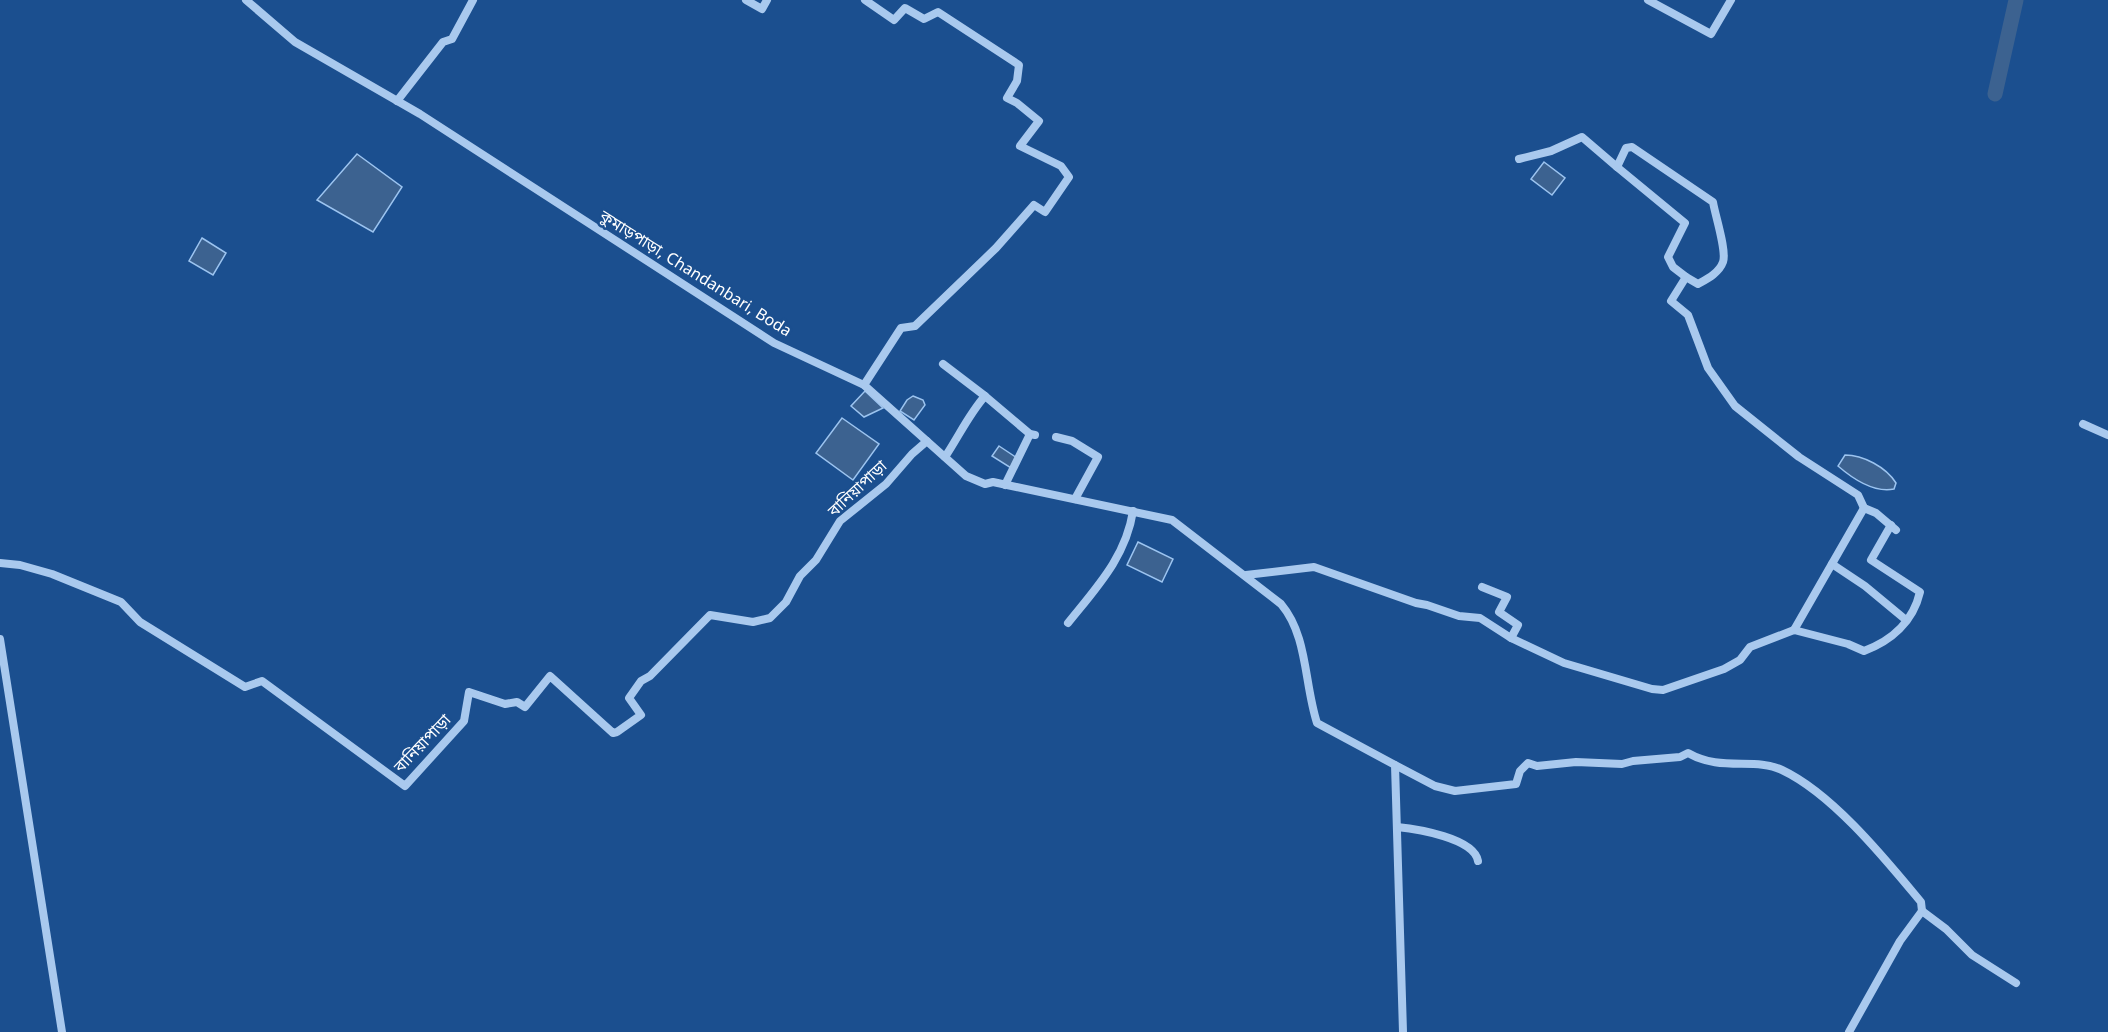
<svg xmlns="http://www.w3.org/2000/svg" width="2108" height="1032" font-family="'Noto Sans','Noto Sans Bengali',sans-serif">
<rect width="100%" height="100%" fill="#1b4f8f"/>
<g fill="#3c6290" stroke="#9cc4f0" stroke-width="1.5">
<path d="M357,154l45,33 -29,45 -56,-32z"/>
<path d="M1544,162l21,16 -13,17 -21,-16z"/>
<path d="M202,238l24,15 -13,22 -24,-14z"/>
<path d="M865,391l18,17 -19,9 -13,-11z"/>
<path d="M913,396l10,4 2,5 -11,15 -14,-9 7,-11z"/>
<path d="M842,418l37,26 -26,36 -37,-27z"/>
<path d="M999,446l18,12 -6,10 -19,-12z"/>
<path d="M1845,455c18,0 41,12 51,28l-2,6c-20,4 -41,-10 -56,-23z"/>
<path d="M1138,542l35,17 -11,23 -35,-17z"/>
</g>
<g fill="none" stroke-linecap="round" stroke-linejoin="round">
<path stroke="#3c6290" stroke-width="15" d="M1995,94l21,-94"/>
<g stroke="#a9c9ee" stroke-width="8">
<path d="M246,0l49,42 125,72 354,229 90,42 102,91 19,8 8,-2 179,38 109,84c27,32 23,79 36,119l78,42 8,267"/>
<path d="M746,0l16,9 5,-9"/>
<path d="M1648,0l63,34 20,-34"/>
<path d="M397,101l46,-59 9,-3 21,-39"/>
<path d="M1519,159l32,-8 31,-14 35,30 9,-19 6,-1 81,55c2,13 14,49 10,60 -4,11 -16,17 -25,22l-12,-7 -15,24 17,14 20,53 27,38 64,51 59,38 6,13"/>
<path d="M1617,167l68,56 -17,34 5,10 13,10"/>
<path d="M943,364l42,32"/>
<path d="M864,385l37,-57 14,-2 81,-78 38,-43 11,7 24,-35 -8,-11 -41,-20 19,-25 -22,-18 -10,-5 10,-17 2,-16 -81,-53 -14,7 -19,-11 -11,12 -29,-20"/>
<path d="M2083,424l25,11"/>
<path d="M1056,437l16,4 26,16 -23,42"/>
<path d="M945,457c14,-21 24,-43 40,-61l45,38 5,1"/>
<path d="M1005,485l25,-51"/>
<path d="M0,563l20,2 32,9 69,28 19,20 105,65 17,-6 143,105 59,-65 5,-29 36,12 12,-2 8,5 25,-31 63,57 4,-1 24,-17 -12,-17 12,-17 9,-5 60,-61 43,7 17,-4 16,-16 14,-26 16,-16 24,-39 46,-37 26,-30 15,-13"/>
<path d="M1832,564l33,22 41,34"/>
<path d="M1246,575l68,-8 102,36 11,2 32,11 21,2 31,20 53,25 88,26 11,1 61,-21 16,-9 10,-13 44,-17 54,14 16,7c27,-10 49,-29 56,-59l-49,-32 20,-35"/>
<path d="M1482,587l25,10 -8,15 19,13 -7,13"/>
<path d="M1068,623c28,-35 58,-66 65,-112"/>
<path d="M1794,630l70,-122 12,5 20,17"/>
<path d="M0,639l62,393"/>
<path d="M1395,765l40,21 20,5 61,-7 4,-13 8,-8 9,3 39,-4 46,2 11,-3 47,-4 8,-4c33,19 66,4 94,17 51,24 104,90 139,132l1,9 -22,30 -51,91"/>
<path d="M1397,827c20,2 77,11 81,34"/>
<path d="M1922,911l24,18 26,26 44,28"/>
</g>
</g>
<g text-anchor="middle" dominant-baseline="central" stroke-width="5" stroke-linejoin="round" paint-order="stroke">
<g font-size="16" fill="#fff" stroke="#1b4f8f">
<text transform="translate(696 273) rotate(32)">কুমাড়পাড়া, Chandanbari, Boda</text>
<text transform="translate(857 488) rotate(-43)">বানিয়াপাড়া</text>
<text transform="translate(422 743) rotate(-46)">বানিয়াপাড়া</text>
</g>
</g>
</svg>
